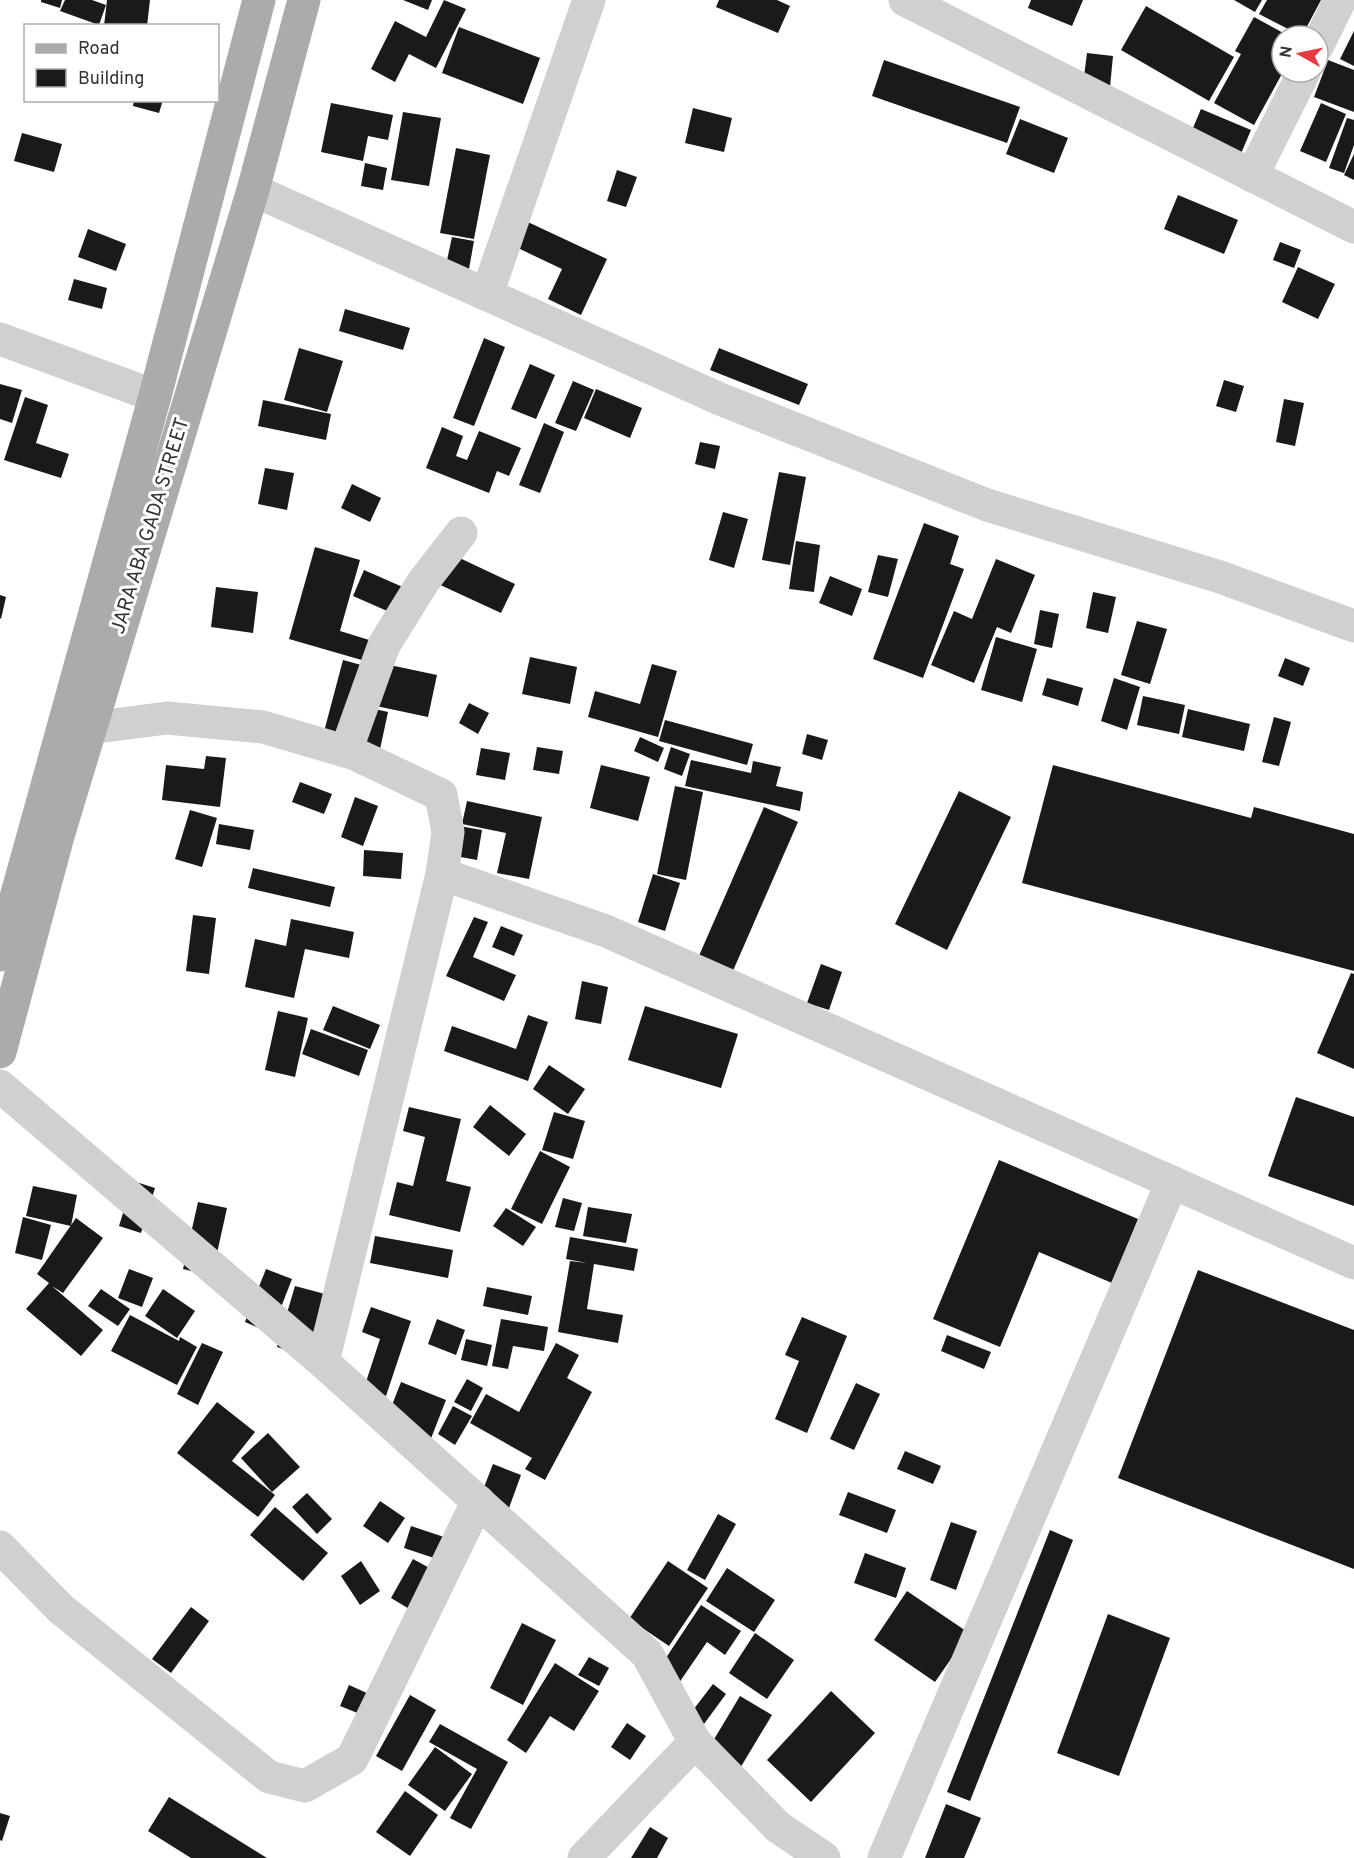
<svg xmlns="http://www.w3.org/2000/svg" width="1354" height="1858" font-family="Overpass,sans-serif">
<rect width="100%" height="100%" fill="#fff"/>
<g fill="#1a1a1a">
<path d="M41,0h21l-2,8 -19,-6z"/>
<path d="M65,0h27l14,5 -7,20 -39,-14z"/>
<path d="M107,0h43l-3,26h-43z"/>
<path d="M403,0h29l-4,10z"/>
<path d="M444,0l22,9 -30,59 -27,-14 -14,28 -24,-13 24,-48 31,16z"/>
<path d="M719,0h58l13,6 -12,27 -62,-26z"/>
<path d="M1031,0h52l-11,26 -44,-18z"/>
<path d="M1234,0h28l-7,12z"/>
<path d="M1267,0h54l-19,36 -43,-22z"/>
<path d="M1146,6l88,51 -25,44 -88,-51z"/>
<path d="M1254,17l35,19h-7l1,36 -29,53 -40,-22 27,-49 -6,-3z"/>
<path d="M459,27l81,31 -17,46 -81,-31z"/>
<path d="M1354,31v35l-14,-7z"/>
<path d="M1087,53l26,3 -3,31 -27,-3z"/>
<path d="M884,60l136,47 -13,36 -135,-47z"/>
<path d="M1328,60l26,10v42l-40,-15z"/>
<path d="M134,100h29l-4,13 -26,-7z"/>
<path d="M331,103l62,12 -5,25 -20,-4 -5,25 -42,-9z"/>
<path d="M1321,103l25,11 -20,48 -26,-11z"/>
<path d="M693,108l39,10 -8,34 -39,-9z"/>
<path d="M1201,109l50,21 -11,26 -50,-21z"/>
<path d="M403,112l38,6 -12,68 -38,-6z"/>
<path d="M1347,118l7,2v25l-10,28 -15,-5z"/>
<path d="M1020,119l48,19 -14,35 -48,-19z"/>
<path d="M22,133l40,11 -8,28 -40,-11z"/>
<path d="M456,148l34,7 -16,84 -34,-6z"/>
<path d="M1354,154v26l-10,-5z"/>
<path d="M365,163l22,5 -4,22 -22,-4z"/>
<path d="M617,170l20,7 -11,30 -19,-6z"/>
<path d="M1178,195l60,25 -14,34 -60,-25z"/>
<path d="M515,216l92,43 -26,56 -33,-16 14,-30 -59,-28z"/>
<path d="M88,229l38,15 -10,27 -38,-14z"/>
<path d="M452,237l22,4 -5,28 -23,-4z"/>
<path d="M1280,242l21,8 -7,18 -21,-8z"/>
<path d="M1298,267l37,17 -17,35 -36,-17z"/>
<path d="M74,279l33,9 -5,21 -34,-9z"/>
<path d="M345,309l65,19 -7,22 -64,-19z"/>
<path d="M484,338l21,9 -31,79 -21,-8z"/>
<path d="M299,348l44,13 -16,51 -43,-12z"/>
<path d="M719,348l89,36 -9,21 -89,-35z"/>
<path d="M530,364l25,11 -19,44 -25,-10z"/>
<path d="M1224,380l20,6 -8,26 -20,-6z"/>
<path d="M573,381l21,9 -18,41 -21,-8z"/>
<path d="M0,384l22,6 -10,33 -12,-4z"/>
<path d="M596,389l46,19 -12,30 -46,-20z"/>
<path d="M25,397l23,8 -12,38 33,11 -8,24 -57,-18z"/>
<path d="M1284,399l20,4 -9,43 -19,-4z"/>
<path d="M263,400l68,14 -5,26 -68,-14z"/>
<path d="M544,423l20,9 -24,61 -21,-8z"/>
<path d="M442,427l21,9 -7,20 11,4 12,-29 42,17 -12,28 -12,-5 -8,22 -63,-25z"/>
<path d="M700,442l20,4 -5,23 -20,-5z"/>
<path d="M265,468l29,5 -7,37 -29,-6z"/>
<path d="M779,472l27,5 -16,88 -28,-5z"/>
<path d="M352,484l29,14 -11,24 -29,-14z"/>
<path d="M723,512l25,7 -14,49 -25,-8z"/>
<path d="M924,523l35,13 -9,28 14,5 -41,109 -50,-19z"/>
<path d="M796,541l24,4 -6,47 -25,-3z"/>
<path d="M315,547l45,13 -20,71 39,12 -7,20 -83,-24z"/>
<path d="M449,553l66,31 -14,29 -65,-30z"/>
<path d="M878,555l20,4 -10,38 -20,-5z"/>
<path d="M996,559l39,16 -24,58 -14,-6 -23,56 -43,-18 23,-54 18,8z"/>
<path d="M364,570l41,18 -11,26 -41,-18z"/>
<path d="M830,576l32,13 -10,27 -33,-13z"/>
<path d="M216,587l42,5 -5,41 -42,-6z"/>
<path d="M1093,592l23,5 -8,36 -22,-5z"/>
<path d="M0,595l6,2 -5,22 -1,-1z"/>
<path d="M1040,610l19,4 -7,34 -18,-4z"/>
<path d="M1137,621l30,8 -17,55 -29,-9z"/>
<path d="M996,637l41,12 -15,53 -41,-12z"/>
<path d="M530,657l47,10 -7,37 -48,-10z"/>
<path d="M1285,658l25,10 -7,18 -25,-10z"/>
<path d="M343,660l33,9 -22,83 -33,-9z"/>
<path d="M385,664l52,11 -9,42 -52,-11z"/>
<path d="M652,664l25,7 -19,66 -70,-20 7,-26 45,13z"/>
<path d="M1047,678l36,10 -5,18 -36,-11z"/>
<path d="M1114,678l26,9 -13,43 -26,-9z"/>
<path d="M1143,696l42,9 -6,29 -42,-9z"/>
<path d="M469,703l20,10 -11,21 -19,-11z"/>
<path d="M366,707l22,5 -9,42 -21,-5z"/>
<path d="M1188,709l62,15 -6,27 -62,-14z"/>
<path d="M1274,717l17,5 -12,44 -17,-4z"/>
<path d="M665,720l88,24 -6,21 -88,-24z"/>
<path d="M807,734l21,6 -6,20 -20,-6z"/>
<path d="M640,737l24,11 -6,14 -24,-11z"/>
<path d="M537,747l26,4 -4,23 -26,-4z"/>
<path d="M671,747l19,7 -8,22 -18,-7z"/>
<path d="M481,748l29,5 -5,27 -29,-5z"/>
<path d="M206,756l20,2 -6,49 -58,-7 4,-35 38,4z"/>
<path d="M691,760l60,13 2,-12 28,6 -5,19 27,6 -3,19 -115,-25z"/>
<path d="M601,765l49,12 -12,44 -48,-13z"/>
<path d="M1053,765l198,53 3,-11 100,27v137l-332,-88z"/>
<path d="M300,782l32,12 -8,20 -32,-12z"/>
<path d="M675,786l28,6 -17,88 -29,-6z"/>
<path d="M959,791l52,26 -64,133 -52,-26z"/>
<path d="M355,797l23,9 -15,40 -22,-9z"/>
<path d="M467,801l75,16 -13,62 -32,-6 9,-40 -44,-9z"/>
<path d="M764,807l34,15 -66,151 -34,-15z"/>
<path d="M190,810l27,8 -15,49 -27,-8z"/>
<path d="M219,824l35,6 -4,20 -34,-6z"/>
<path d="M459,826l23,4 -5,30 -22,-4z"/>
<path d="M364,850l39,3 -2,26 -38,-3z"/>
<path d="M253,868l82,19 -5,20 -82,-19z"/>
<path d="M653,874l27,9 -15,48 -27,-9z"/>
<path d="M193,915l23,3 -7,56 -23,-3z"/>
<path d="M474,917l14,5 -15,35 43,18 -12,26 -58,-25z"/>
<path d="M291,919l63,13 -5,26 -44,-9 -11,49 -49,-11 10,-48 31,7z"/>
<path d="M501,926l22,9 -9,21 -22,-9z"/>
<path d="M821,964l21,8 -13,38 -22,-7z"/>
<path d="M1351,973l3,1v95l-37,-16z"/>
<path d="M582,981l26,6 -7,37 -26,-5z"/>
<path d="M333,1006l47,19 -10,24 -47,-19z"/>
<path d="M645,1006l93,28 -17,54 -93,-28z"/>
<path d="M278,1011l30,7 -13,59 -30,-7z"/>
<path d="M528,1015l20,7 -20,59 -84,-30 8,-25 64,23z"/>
<path d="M311,1029l57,21 -9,26 -57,-22z"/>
<path d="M549,1065l36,24 -17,25 -35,-25z"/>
<path d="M1296,1097l58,20v89l-86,-30z"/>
<path d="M490,1105l36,29 -17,22 -36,-29z"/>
<path d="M409,1107l52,12 -15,62 25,6 -11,45 -71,-17 8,-33 16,4 12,-49 -22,-6z"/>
<path d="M554,1112l31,9 -12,38 -31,-9z"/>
<path d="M540,1151l30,16 -28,57 -31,-15z"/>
<path d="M999,1160l139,59 -26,64 -73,-31 -39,95 -67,-28z"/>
<path d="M133,1181l22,7 -14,45 -22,-7z"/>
<path d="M33,1186l44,9 -6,31 -45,-10z"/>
<path d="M563,1198l19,5 -8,28 -19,-4z"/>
<path d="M198,1202l29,6 -15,68 -29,-7z"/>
<path d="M588,1207l44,7 -6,29 -43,-7z"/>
<path d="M506,1208l30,19 -13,19 -30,-20z"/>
<path d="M23,1217l28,8 -9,35 -27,-7z"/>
<path d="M76,1218l27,20 -40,55 -11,-7 51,44 -22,26 -55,-47 23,-26 -12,-9z"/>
<path d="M375,1236l78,14 -5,28 -78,-15z"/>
<path d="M570,1237l68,12 -4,22 -40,-7 -7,45 36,6 -5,28 -60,-11 12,-71 17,2 -21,-4z"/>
<path d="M129,1269l24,9 -11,29 -24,-9z"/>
<path d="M266,1269l26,10 -21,54 -26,-11z"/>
<path d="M1198,1270l156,60v239l-236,-91z"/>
<path d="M295,1286l30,8 -19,62 -29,-9z"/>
<path d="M487,1287l45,9 -4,19 -45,-9z"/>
<path d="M101,1289l29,20 -12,17 -30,-20z"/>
<path d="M163,1289l32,22 -18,27 -32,-22z"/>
<path d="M371,1307l40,14 -25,75 -22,-8 16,-49 -18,-7z"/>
<path d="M130,1315l49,26 1,-4 17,10 -20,38 -66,-34z"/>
<path d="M802,1317l45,19 -40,97 -32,-14 24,-58 -14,-6z"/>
<path d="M437,1319l28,11 -9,25 -28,-11z"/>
<path d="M501,1319l47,8 -4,24 -31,-5 -5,23 -16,-3z"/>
<path d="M947,1335l44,17 -7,17 -43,-18z"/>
<path d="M466,1339l26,6 -5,21 -26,-6z"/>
<path d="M202,1343l21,9 -25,53 -21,-11z"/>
<path d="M556,1343l23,12 -12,23 25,14 -47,88 -20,-11 7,-11 -62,-35 16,-29 33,18z"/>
<path d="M467,1379l16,9 -12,23 -17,-9z"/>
<path d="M401,1382l45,18 -16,41 -45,-18z"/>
<path d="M856,1383l24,11 -26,56 -24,-11z"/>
<path d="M217,1402l38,30 -23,29 43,34 -17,22 -81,-64z"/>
<path d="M453,1406l19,10 -17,29 -17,-11z"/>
<path d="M268,1433l32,34 -28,25 -31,-34z"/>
<path d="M905,1451l36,15 -8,18 -36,-15z"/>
<path d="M493,1464l28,11 -16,44 -29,-11z"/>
<path d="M848,1492l48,18 -9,23 -48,-18z"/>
<path d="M307,1493l25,26 -15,15 -25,-27z"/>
<path d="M380,1501l25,17 -17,25 -25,-17z"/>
<path d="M275,1507l53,46 -25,28 -53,-46z"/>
<path d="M718,1514l18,10 -31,56 -18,-10z"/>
<path d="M951,1522l26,9 -21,59 -26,-10z"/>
<path d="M411,1526l42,14 -7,22 -42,-14z"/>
<path d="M1050,1530l23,10 -103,261 -23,-9z"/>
<path d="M865,1553l41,15 -10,30 -42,-15z"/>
<path d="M413,1559l22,12 -24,39 -20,-12z"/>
<path d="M361,1561l19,30 -20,14 -19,-29z"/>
<path d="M668,1561l40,27 -39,58 -40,-27z"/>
<path d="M727,1568l48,32 -21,32 -48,-31z"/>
<path d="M907,1591l62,42 -34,49 -61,-42z"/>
<path d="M701,1605l40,26 -16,24 -18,-13 -37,54 -20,-14z"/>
<path d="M191,1607l18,14 -38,52 -19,-14z"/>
<path d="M1108,1614l62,24 -51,138 -62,-23z"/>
<path d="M522,1623l34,17 -33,65 -33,-17z"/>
<path d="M755,1633l39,27 -27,39 -38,-26z"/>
<path d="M589,1657l20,11 -10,18 -21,-11z"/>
<path d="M555,1663l44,28 -25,40 -24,-15 -24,37 -19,-13z"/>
<path d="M713,1684l13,10 -22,30 -14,-10z"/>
<path d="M349,1685l20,9 -9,20 -20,-8z"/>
<path d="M831,1691l44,42 -64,69 -44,-42z"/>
<path d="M410,1695l26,15 -34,61 -26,-15z"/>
<path d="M740,1696l32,19 -33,55 -32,-19z"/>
<path d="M627,1723l19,13 -16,24 -19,-13z"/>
<path d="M440,1724l68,38 -37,67 -21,-11 27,-49 -48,-27z"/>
<path d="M435,1747l37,27 -27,37 -37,-26z"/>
<path d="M405,1791l33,24 -28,41 -34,-24z"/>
<path d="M169,1797l98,61h-76l-43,-27z"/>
<path d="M946,1804l35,14 -17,40h-39z"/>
<path d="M0,1813l10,3 -8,25 -2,-1z"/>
<path d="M650,1827l18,11 -11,20h-26z"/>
</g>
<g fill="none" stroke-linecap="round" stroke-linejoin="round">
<g stroke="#d0d0d0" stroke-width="33">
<path d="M905,0l449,227"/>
<path d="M1318,45l22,-45"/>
<path d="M1252,176l52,-104"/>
<path d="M253,190l467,209 267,106 233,72 134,49"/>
<path d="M487,294l102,-294"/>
<path d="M0,339l155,57"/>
<path d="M90,728l77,-10 96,9 92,27 86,41 7,37 -6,42 -119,488"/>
<path d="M346,751l38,-106 39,-63 38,-49"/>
<path d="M442,874l164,57 748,332"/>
<path d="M0,1086l323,276 324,292 48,88 83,85 46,31"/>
<path d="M0,1547l61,62 208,168 36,9 47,-27 126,-258"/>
<path d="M584,1858l111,-116"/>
<path d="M884,1858l288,-676"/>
</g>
<g stroke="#ababab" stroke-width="33">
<path d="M0,955l155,-559 104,-396"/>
<path d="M0,1052l58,-216 195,-646 51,-190"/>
</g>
</g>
<g text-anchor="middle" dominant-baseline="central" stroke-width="6" stroke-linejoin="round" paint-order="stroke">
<g font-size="20" fill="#333" stroke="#fff">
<text transform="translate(151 526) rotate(-73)">JARA ABA GADA STREET</text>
</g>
</g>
<rect x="24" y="24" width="195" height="78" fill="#ffffff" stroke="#adadad" stroke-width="1.5"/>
<rect x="36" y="44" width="30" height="9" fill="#ababab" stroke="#adadad" stroke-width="1.5"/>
<text x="78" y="54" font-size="18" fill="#333333">Road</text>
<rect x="36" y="69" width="30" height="18" fill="#1a1a1a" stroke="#adadad" stroke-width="1.5"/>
<text x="78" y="84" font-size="18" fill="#333333">Building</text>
<g transform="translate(1300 54) rotate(279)"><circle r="28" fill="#ffffff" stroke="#adadad" stroke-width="1.5"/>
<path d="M0-4.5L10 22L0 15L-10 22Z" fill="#e53a40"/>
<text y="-9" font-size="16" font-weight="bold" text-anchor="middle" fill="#333333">N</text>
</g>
</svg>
